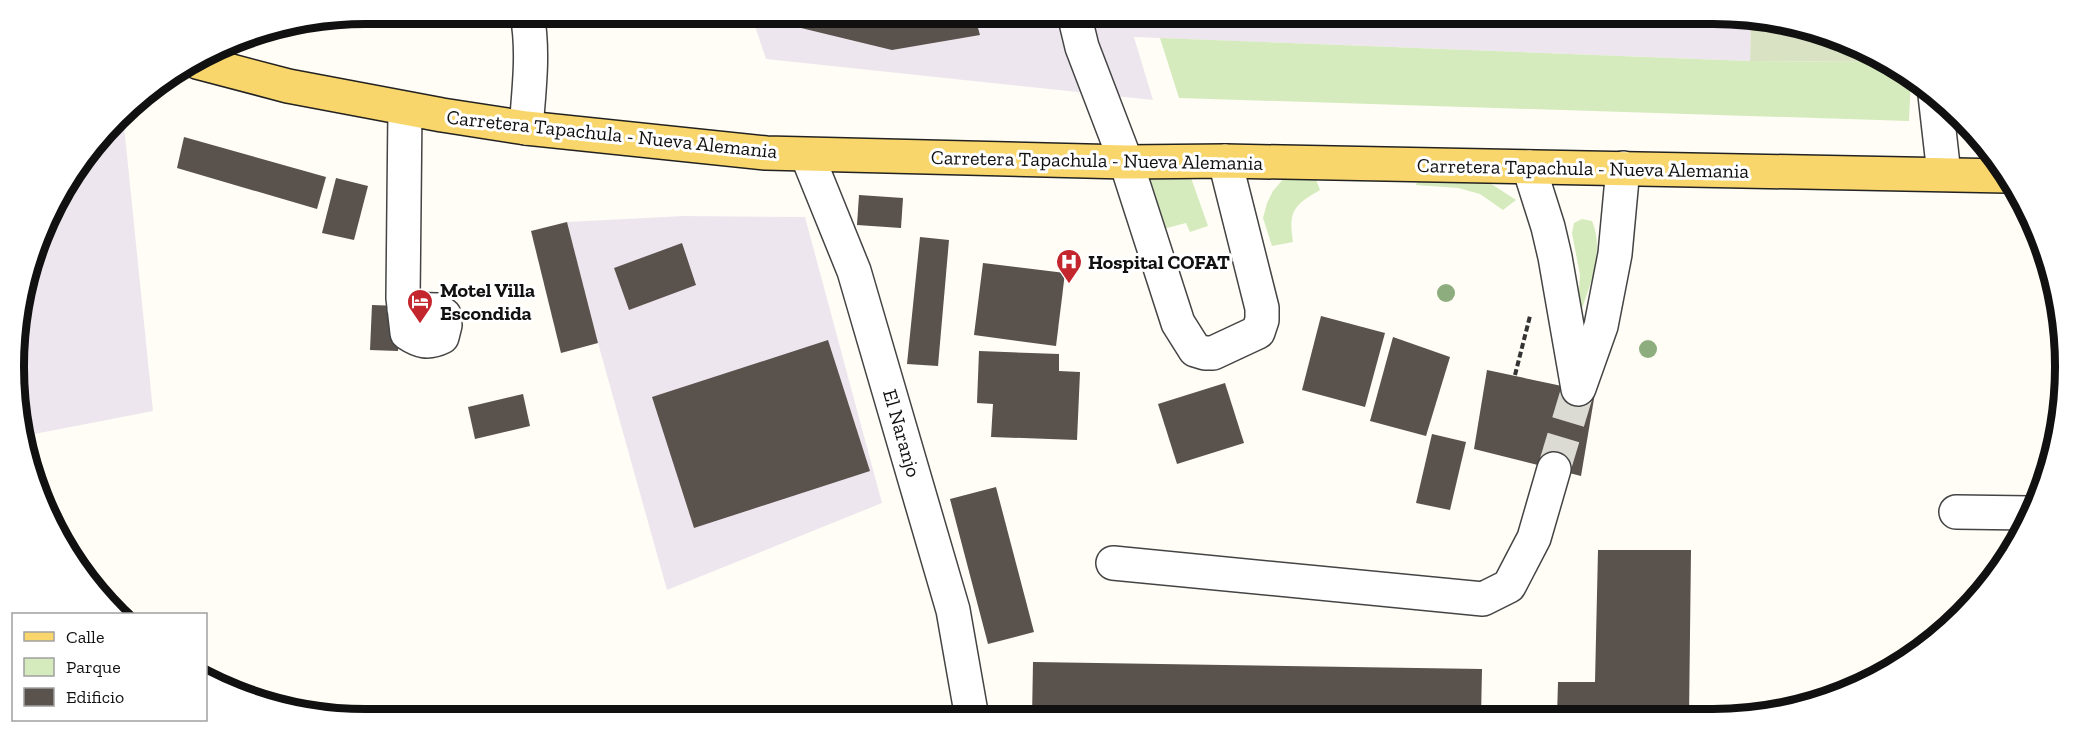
<svg xmlns="http://www.w3.org/2000/svg" width="2079" height="733" font-family="'Zilla Slab',serif">
<rect width="100%" height="100%" fill="#fffdf5"/>
<g fill="#eee6ef">
<path d="M751,14h961l39,5 -1,42 -616,-24 19,63 -387,-41z"/>
<path d="M123,116l30,295 -129,25 -8,-115 34,-111z"/>
<path d="M684,216l121,1 77,286 -215,87 -69,-247 -31,-121z"/>
</g>
<g fill="#d5ebbd">
<path d="M1160,38l590,23 128,1 33,16 -2,43 -730,-23z"/>
<path d="M1312,169l8,21c-26,15 -32,21 -27,52l-21,4 -9,-28 4,-15 6,-12 12,-14z"/>
<path d="M1421,170l47,4 25,11 23,15 -13,10 -23,-16 -22,-6 -42,-3z"/>
<path d="M1190,175l18,51 -18,6 -4,-9 -23,6 -17,-47 5,-6z"/>
<path d="M1582,219l10,2c14,32 -5,71 -15,102l3,-48 -8,-42 2,-10z"/>
</g>
<path fill="#d9e3c4" d="M1751,19l53,6 74,37 -128,-1z"/>
<g fill="#5a524d">
<path d="M798,14h176l6,21 -88,15 -91,-22z"/>
<path d="M184,137l142,40 -9,32 -140,-41z"/>
<path d="M336,178l32,8 -14,54 -32,-7z"/>
<path d="M859,195l44,3 -2,30 -44,-3z"/>
<path d="M567,222l31,121 -37,10 -30,-122z"/>
<path d="M920,237l29,3 -11,126 -31,-2z"/>
<path d="M682,243l14,42 -67,25 -15,-42z"/>
<path d="M983,263l82,10 -9,73 -82,-11z"/>
<path d="M372,305l28,1 -2,45 -28,-1z"/>
<path d="M1321,316l64,17 -20,74 -63,-17z"/>
<path d="M1393,337l57,20 -24,79 -56,-15z"/>
<path d="M828,340l42,131 -176,57 -42,-131z"/>
<path d="M979,351l80,3v17l21,1 -3,68 -86,-3 2,-33 -16,-1z"/>
<path d="M1487,370l108,23 -14,83 -107,-27z"/>
<path d="M1225,383l19,60 -67,21 -19,-60z"/>
<path d="M523,394l7,32 -55,13 -7,-32z"/>
<path d="M1432,434l34,8 -16,68 -34,-7z"/>
<path d="M996,487l38,145 -46,12 -38,-145z"/>
<path d="M1598,550h93l-2,167h-132l1,-35h37z"/>
<path d="M1033,662l449,7 -1,48 -449,1z"/>
</g>
<g fill="none" stroke-linecap="round" stroke-linejoin="round">
<path stroke="#dbdad3" stroke-width="33" stroke-dasharray="33 16" stroke-linecap="butt" d="M1554,469l24,-80"/>
<defs>
<g id="minor">
<path d="M1074,14l8,33 44,115 52,161 17,27 10,3h8l45,-21 4,-12v-12l-37,-147"/>
<path d="M1935,95l9,79"/>
<path d="M526,128c3,-38 8,-77 1,-114"/>
<path d="M807,155l47,116 99,339 19,108"/>
<path d="M1529,167l19,60 7,30 23,132"/>
<path d="M404,309l33,1 7,5 1,10 -3,12c-14,7 -23,4 -35,-4l-4,-35 2,-189"/>
<path d="M1579,388l22,-62 14,-72 8,-86"/>
<path d="M1956,512l74,1"/>
<path d="M1113,563l370,36 26,-13 25,-48 20,-69"/>
</g>
<path id="major" d="M197,62l91,24 154,29 84,13 240,25 360,9 99,-1 781,15"/>
</defs>
<use href="#minor" stroke="#444" stroke-width="36"/>
<use href="#major" stroke="#222" stroke-width="36"/>
<path stroke="#333" stroke-width="4" stroke-dasharray="6 3" stroke-linecap="butt" d="M1515,375l15,-59"/>
<use href="#minor" stroke="#fff" stroke-width="33"/>
<use href="#major" stroke="#f9d66b" stroke-width="33"/>
</g>
<g fill="#8dad7f">
<circle cx="1446" cy="293" r="9"/>
<circle cx="1648" cy="349" r="9"/>
</g>
<defs>
<symbol id="hospital-pin" viewBox="-11 -11 22 30"><path d="M0 17L-7.5 6A9.5 9.5 0 1 1 7.5 6Z" fill="#c4262e" stroke="#fff"/><path d="M-5-5h3v3.5h4V-5h3V5h-3V1.5h-4V5h-3Z" fill="#fff"/></symbol>
<symbol id="hotel-pin" viewBox="-11 -11 22 30"><path d="M0 17L-7.5 6A9.5 9.5 0 1 1 7.5 6Z" fill="#c4262e" stroke="#fff"/><path d="M-6-4.5h1.5V1H6V5H4.5V3h-9V5H-6ZM-4 0a1.8 1.8 0 1 1 3.6 0ZM.5 0V-2.5h3Q6-2.5 6 0Z" fill="#fff"/></symbol>
</defs>
<g fill-rule="evenodd">
<use href="#hospital-pin" x="1054" y="247" width="30" height="40"/>
<use href="#hotel-pin" x="405" y="287" width="30" height="40"/>
</g>
<g text-anchor="middle" dominant-baseline="central" stroke-width="6" stroke-linejoin="round" paint-order="stroke">
<g font-size="20" fill="#111" stroke="#fff">
<text transform="translate(612 134) rotate(6)">Carretera Tapachula - Nueva Alemania</text>
<text transform="translate(1097 160) rotate(1)">Carretera Tapachula - Nueva Alemania</text>
<text transform="translate(1583 168) rotate(1)">Carretera Tapachula - Nueva Alemania</text>
<text transform="translate(902 433) rotate(74)">El Naranjo</text>
</g>
<g font-size="20" font-weight="bold" fill="#111" stroke="#fff" text-anchor="start">
<text x="1088" y="262">Hospital COFAT</text>
<text x="440" y="290">Motel Villa<tspan x="440" dy="23">Escondida</tspan></text>
</g>
</g>
<path d="M0 0H2079V733H0ZM366 24H1713A342 342 0 0 1 2055 366V367A342 342 0 0 1 1713 709H366A342 342 0 0 1 24 367V366A342 342 0 0 1 366 24Z" fill="#fff" fill-rule="evenodd"/>
<path fill="none" stroke="#111" stroke-width="8" d="M366 24H1713A342 342 0 0 1 2055 366V367A342 342 0 0 1 1713 709H366A342 342 0 0 1 24 367V366A342 342 0 0 1 366 24Z"/>
<rect x="12" y="613" width="195" height="108" fill="#ffffff" stroke="#a0a0a0" stroke-width="1.5"/>
<rect x="24" y="632" width="30" height="9" fill="#f9d66b" stroke="#a0a0a0" stroke-width="1.5"/>
<text x="66" y="643" font-size="18" fill="#111111">Calle</text>
<rect x="24" y="658" width="30" height="18" fill="#d5ebbd" stroke="#a0a0a0" stroke-width="1.5"/>
<text x="66" y="673" font-size="18" fill="#111111">Parque</text>
<rect x="24" y="688" width="30" height="18" fill="#5a524d" stroke="#a0a0a0" stroke-width="1.5"/>
<text x="66" y="703" font-size="18" fill="#111111">Edificio</text>
</svg>
